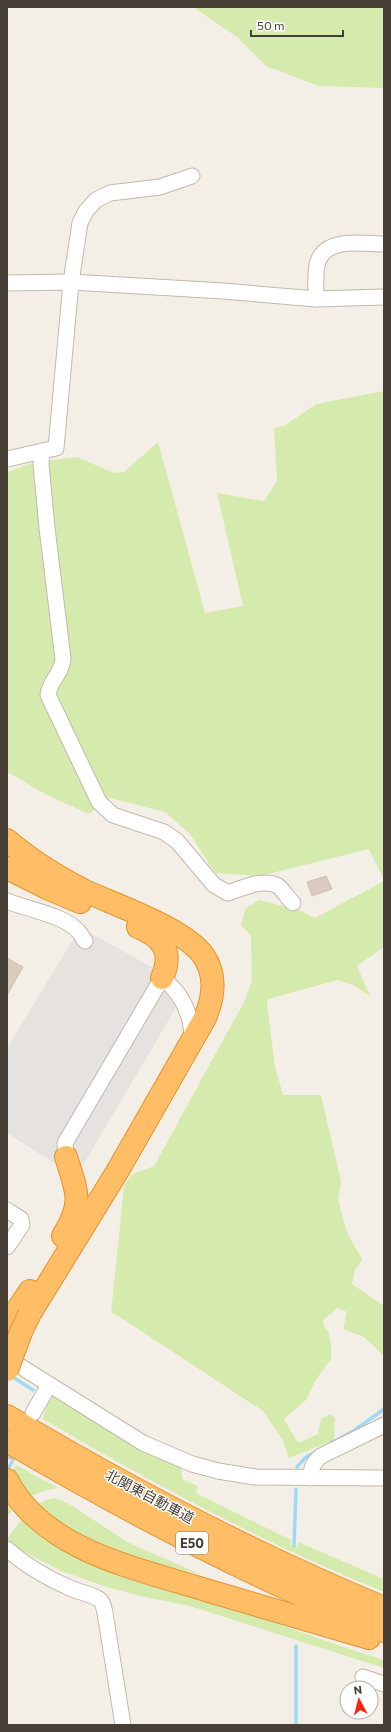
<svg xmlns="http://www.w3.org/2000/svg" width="391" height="1732" font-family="Commissioner,'Noto Sans JP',sans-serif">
<rect width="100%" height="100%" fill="#f4efe6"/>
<g fill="#d4ebad">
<path d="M193,7h191v81l-65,-2 -53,-20 -29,-29z"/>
<path d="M384,391v489l-15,-31 -109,27 -45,-3 -25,-39 -25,-22 -55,-14 -21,16 -42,-19 -40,-23v-300l29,-10 41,-5 37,16 10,-1 34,-30 47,171 38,-7 -26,-113 47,8 13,-20 -3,-53 10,-2 32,-22z"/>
<path d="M384,881v66l-27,19 13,30 -17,-11 -15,-5 -70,19 -1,5 8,62 8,29h38l20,86 -3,19 10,35 13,22 1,3 -7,10 -3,14 32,22v50l-20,-19 -21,-8 4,-17 -9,-4 -15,12 1,7 4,3 3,14v15l-14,19 -11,22 -22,19 14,24 20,-9 3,-15 9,-5 5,4 -1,22 -45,18 -7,-19 -19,-28 -143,-94 -9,-4 13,-127 7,-11 23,-9 90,-164 8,-21 -1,-45 -10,-11 4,-16 14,-9 40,10 16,8z"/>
<path d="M52,1396l92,55 37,17 1,11 16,7 -2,7 95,47v5l6,2 1,-5 86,37v13c-118,-48 -231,-108 -341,-173v-3l4,-10 -3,-3 5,-6z"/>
<path d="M16,1465l42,23c-25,4 -33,11 -51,28v-36z"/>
<path d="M55,1498l16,7 56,37 75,33 -38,-10 -8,2 -41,-13 -74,-40 -13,12c38,39 116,53 167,69 63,21 125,45 189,65v8l-194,-62 -50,-10 -30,-8 -49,-17 -50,-26 -4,-6c12,-16 27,-39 48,-41z"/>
</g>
<path fill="#e5e2df" d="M90,933l80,44 11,22 -99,168 -31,-6 -44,-28v-85l67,-110z"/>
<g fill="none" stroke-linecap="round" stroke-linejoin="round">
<g stroke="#9fd9f4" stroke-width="3.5">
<path d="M11,1376l22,14"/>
<path d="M331,1443l24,-13 29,-21"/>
<path d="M297,1467l9,-10 11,-6"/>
<path d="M7,1471l5,-9"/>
<path d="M294,1546l2,-57"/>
<path d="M296,1646v79"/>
</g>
</g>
<g fill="#d9ccbe" stroke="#d1c0ae">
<path d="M326,876l6,13 -20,7 -5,-14z"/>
<path d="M7,958l16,9 -16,28z"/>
</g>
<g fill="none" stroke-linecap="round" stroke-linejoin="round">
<path stroke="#d1ccc3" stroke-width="15" stroke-dasharray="15 8" stroke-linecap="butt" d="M7,1458l12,-20"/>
<defs>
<g id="minor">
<path d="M7,283l64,-1 152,9 93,8 68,-2"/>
<path d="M316,299c0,-11 -1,-24 1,-34 6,-29 46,-21 67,-21"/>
<path d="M42,451l-1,13 6,64 16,131c-2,17 -13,20 -15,36l51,107 14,13 51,17 13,9 37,44 14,8c14,-5 36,-15 50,-7 5,4 10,12 15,17"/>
<path d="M7,459l49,-11 15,-166 9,-59 6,-12 10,-11 14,-7 50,-6 32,-11"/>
<path d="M7,901c19,8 57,14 71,30 3,3 5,7 7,10"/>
<path d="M66,1157l-1,-14 97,-165c20,15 30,37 30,63"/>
<path d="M7,1210l14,9 1,6 -15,22"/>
<path d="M7,1358l136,85 49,21 26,7 37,6 129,1"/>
<path d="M33,1413l16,-28"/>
<path d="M311,1478c0,-11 2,-15 10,-22l63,-31"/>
<path d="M7,1549c19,17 40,29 63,39 9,4 21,6 29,11 4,3 5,9 6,14l18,112"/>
<path d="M363,1677l21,7"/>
</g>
<g id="highway">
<path d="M7,840c23,20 49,36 76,50 32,15 100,38 120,65 14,20 11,42 2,63l-88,154 -88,143"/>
<path d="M7,868l40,20 33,14"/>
<path d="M138,927c24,10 36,24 24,51"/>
<path d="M63,1236c21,-34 14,-44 3,-79"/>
<path d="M7,1325l23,-34"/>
<path d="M7,1416c121,72 247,138 377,192"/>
<path d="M7,1441c121,71 247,137 377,190"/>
<path d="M7,1480c36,71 132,89 202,111 53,16 107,31 160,47"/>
</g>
</defs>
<use href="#minor" stroke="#c3b8ab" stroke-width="17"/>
<use href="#highway" stroke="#e6912f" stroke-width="24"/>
<use href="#minor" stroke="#fff" stroke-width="15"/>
<use href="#highway" stroke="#ffbe66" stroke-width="22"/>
<defs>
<path id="highway-bridge" d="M7,1370l14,-38 8,-17"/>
</defs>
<use href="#highway-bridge" stroke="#e6912f" stroke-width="24" stroke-linecap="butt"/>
<use href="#highway-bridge" stroke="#ffbe66" stroke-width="22"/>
</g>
<g text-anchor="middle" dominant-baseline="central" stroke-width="3" stroke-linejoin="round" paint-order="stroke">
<rect fill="#fff" stroke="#7e7872" stroke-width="1" x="176" y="1532" width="32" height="22" rx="3"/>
<g font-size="13" font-weight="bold" fill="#473e35">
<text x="192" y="1543">E50</text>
</g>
<g font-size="14" fill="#473e35" stroke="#fff">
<text transform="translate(150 1496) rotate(28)">北関東自動車道</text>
</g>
</g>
<rect width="391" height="1732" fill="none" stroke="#473e35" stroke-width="16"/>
<g transform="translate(359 1700) rotate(353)"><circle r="19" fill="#ffffff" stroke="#b5b2ae"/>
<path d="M0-3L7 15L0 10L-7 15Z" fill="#ff2012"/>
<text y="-6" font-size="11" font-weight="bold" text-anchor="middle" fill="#473e35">N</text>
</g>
<path d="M251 30v6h92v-6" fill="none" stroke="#473e35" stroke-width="2"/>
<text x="257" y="30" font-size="12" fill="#473e35" stroke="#ffffff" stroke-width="3" paint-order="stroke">50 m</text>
</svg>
